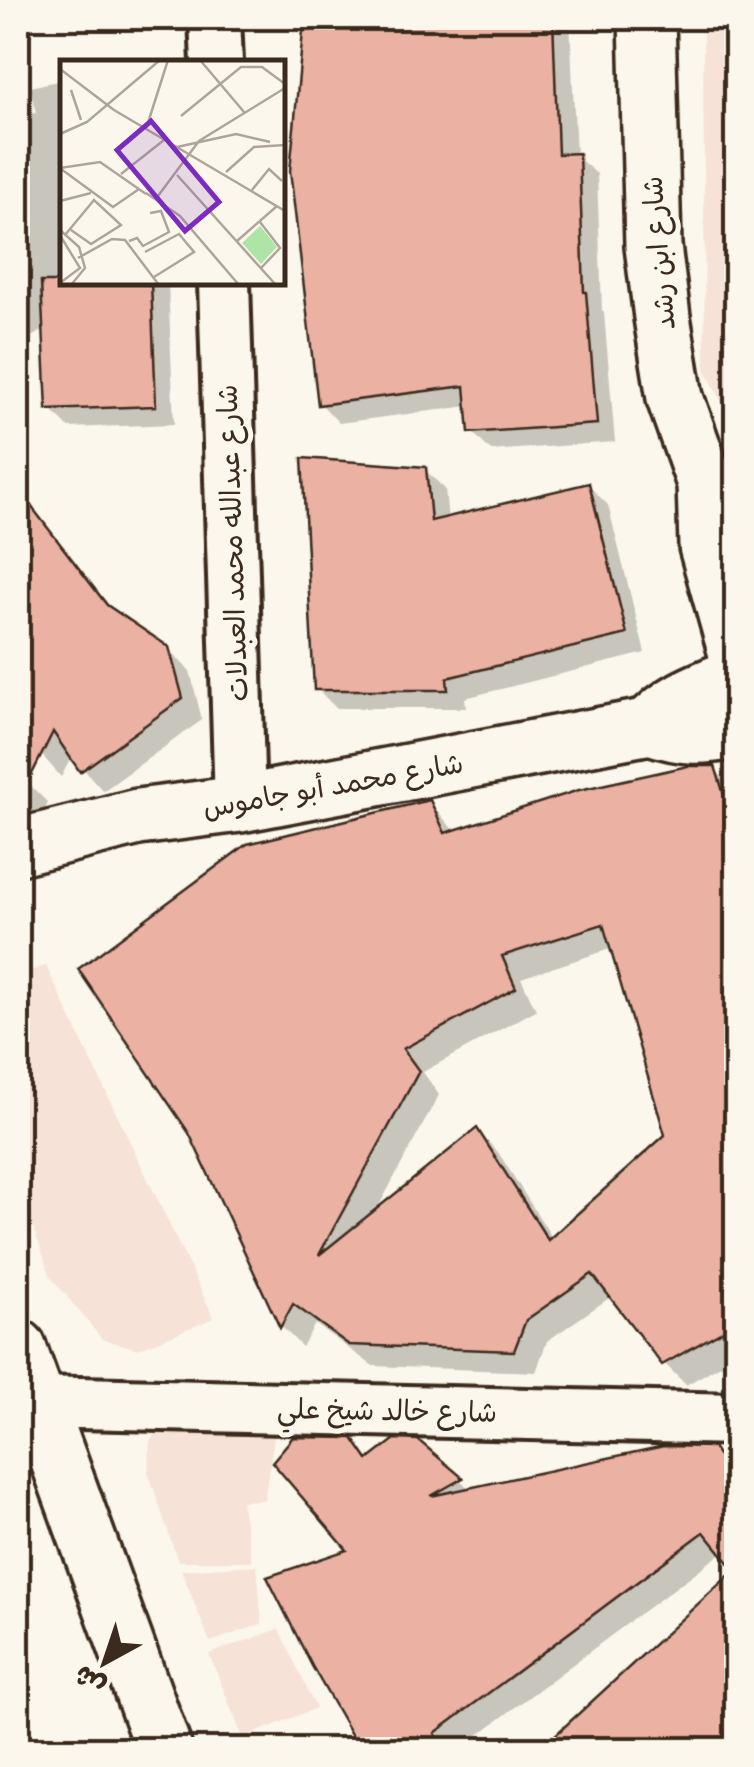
<svg xmlns="http://www.w3.org/2000/svg" width="754" height="1767" font-family="Delius,'Playpen Sans Arabic',sans-serif">
<rect width="100%" height="100%" fill="#fbf7ec"/>
<filter id="ink" filterUnits="userSpaceOnUse"><feTurbulence type="fractalNoise" baseFrequency=".01" numOctaves="2"/><feDisplacementMap in="SourceGraphic" scale="20" xChannelSelector="R" yChannelSelector="G"/><feConvolveMatrix kernelMatrix="1 2 1 2 8 2 1 2 1" color-interpolation-filters="sRGB"/></filter>
<g filter="url(#ink)">
<g fill="#f6e2d6">
<path d="M703,18h33v412l-31,-61z"/>
<path d="M46,966l168,352 -76,31 -36,-10 -51,-62 -33,-92v-211z"/>
<path d="M169,1419h108l-13,81 -23,1 11,60h-74l-30,-90 2,-30z"/>
<path d="M257,1565l5,59 -52,18 -29,-72z"/>
<path d="M279,1629l37,79 -73,30 -34,-84z"/>
</g>
<g fill="#0003" fill-rule="evenodd">
<path d="M423,18l147,2 6,136 21,18 5,136 2,3 11,129 -124,9 -19,-19 -3,-26 -130,17 -18,-19 -16,-371z"/>
<path d="M62,80v202h106l6,142 -105,4 -19,-19 -4,-80 -28,15v-229l18,-2 -6,-26z"/>
<path d="M425,470l20,19 3,30 140,-34 20,20 37,148 -180,45 1,10h-130l-20,-20z"/>
<path d="M18,489l98,125 52,35 22,22 12,49 -99,71 -31,-35 -11,21 -43,-49z"/>
<path d="M714,768l22,24v564l-50,29 -22,-22 -52,-67 -65,45 -11,31 -163,-6 -58,-42 -13,23 -20,-20 -91,-195 239,-330 25,30zM613,948l55,188 -115,103 -55,-87 -21,-21 -102,82 64,-118 -16,-23 113,-62 -15,-32z"/>
<path d="M18,777l9,5 21,21 -17,35 -13,4z"/>
<path d="M352,1441l20,20 45,-19 54,48 241,-40 24,27v91l-13,-16 -265,198h-95l-12,-198z"/>
<path d="M736,1572v178h-193z"/>
</g>
<g fill="#ebb2a3" stroke="#3b2a1e" stroke-width="2.5" fill-rule="evenodd">
<path d="M404,18h149l5,136 21,-1 5,139h2l11,132 -128,9 -4,-47 -147,19 -28,-234 13,-140z"/>
<path d="M41,282h110l5,124 -109,4z"/>
<path d="M302,458l124,9 5,54 158,-38 38,151 -180,44 1,12h-134z"/>
<path d="M18,489l89,116 62,42 14,51 -103,74 -27,-40 -35,70z"/>
<path d="M688,766h27l21,67v490l-74,42 -70,-91 -66,46 -12,31 -165,-6 -56,-41 -13,24 -91,-195 -111,-164 169,-125 183,-44 15,33 134,-43zM603,924l62,211 -117,105 -71,-112 -158,127 100,-184 -16,-22 113,-61 -14,-32z"/>
<path d="M293,1437l60,1 15,22 27,-21 23,1 45,38 -32,18 233,-50 49,1 23,35v268h-197l196,-180 -31,-38 -269,201 6,17h-81l-48,-84 -45,-89 80,-27 -75,-88z"/>
</g>
<g fill="none" stroke-linecap="round" stroke-linejoin="round">
<defs>
<g id="street">
<path d="M215,18l2,44"/>
<path d="M224,282l16,522"/>
<path d="M37,1402l699,17"/>
</g>
<g id="secondary">
<path d="M647,18l6,228 9,71 13,81 30,85 2,63 29,104"/>
<path d="M650,726c23,-27 55,-37 86,-50"/>
<path d="M18,847l120,-30 102,-13 410,-78c35,12 51,11 86,5"/>
<path d="M18,1348l146,402"/>
</g>
</defs>
<use href="#street" stroke="#3b2a1e" stroke-width="58"/>
<use href="#secondary" stroke="#3b2a1e" stroke-width="62"/>
<use href="#street" stroke="#fbf7ec" stroke-width="50"/>
<use href="#secondary" stroke="#fbf7ec" stroke-width="55"/>
</g>
</g>
<g text-anchor="middle" dominant-baseline="central" stroke-width="10" stroke-linejoin="round" paint-order="stroke">
<g font-size="28" fill="#3b2a1e" stroke="#fbf7ec">
<text transform="translate(658 253) rotate(-95)">شارع ابن رشد</text>
<text transform="translate(232 543) rotate(-92)">شارع عبدالله محمد العبدلات</text>
<text transform="translate(333 785) rotate(-10)">شارع محمد أبو جاموس</text>
<text transform="translate(387 1410) rotate(1)">شارع خالد شيخ علي</text>
</g>
</g>
<g transform="translate(60 60)">
<rect width="225" height="225" fill="#fbf7ec"/>
<path d="M200,166l17,21 -16,17 -19,-21z" fill="#aee4a6"/>
<path fill="none" stroke="#aea59a" stroke-width="2.5" d="M140,0l44,52M0,9l54,41 171,101M11,30l10,30M121,56l60,-49h21l23,17M86,69l22,-69M0,74l27,-12 73,-62M117,87l59,-13 34,8M0,108l40,-6 46,32M1,109l52,38 26,-18M166,112l28,-25 31,-2M61,114l43,-34M117,115l99,110M192,130l17,-21 13,12M86,133l34,23 59,69M95,140l44,-59 86,-53M0,141l31,-8M200,162l20,26 -19,20M0,170l19,17 6,21 -14,17M5,175l29,-35 27,25 -30,19 -20,-14M69,181l8,-3 6,8 26,-14 -8,-21 -11,2M177,181l40,-35M85,192l34,-18 15,18 -40,25M18,198l34,-19 13,1 34,45M0,223l20,-15 -19,-31"/>
<path fill="#7b2cbf" fill-opacity="0.15" stroke="#7b2cbf" stroke-width="5" d="M91,61l68,81 -34,29 -68,-81z"/>
<rect width="225" height="225" fill="none" stroke="#3b2a1e" stroke-width="5"/>
</g>
<rect width="754" height="1767" fill="none" stroke="#fbf7ec" stroke-width="60"/>
<rect x="30" y="30" width="694" height="1707" fill="none" stroke="#3b2a1e" stroke-width="4" filter="url(#ink)"/>
<g transform="translate(105 1662) rotate(220)" stroke="#fbf7ec" stroke-width="8" paint-order="stroke">
<path d="M0-8L18 38L0 25L-18 38Z" fill="#3b2a1e"/>
<text y="-15" font-size="28" font-weight="bold" text-anchor="middle" fill="#3b2a1e">ش</text>
</g>
</svg>
